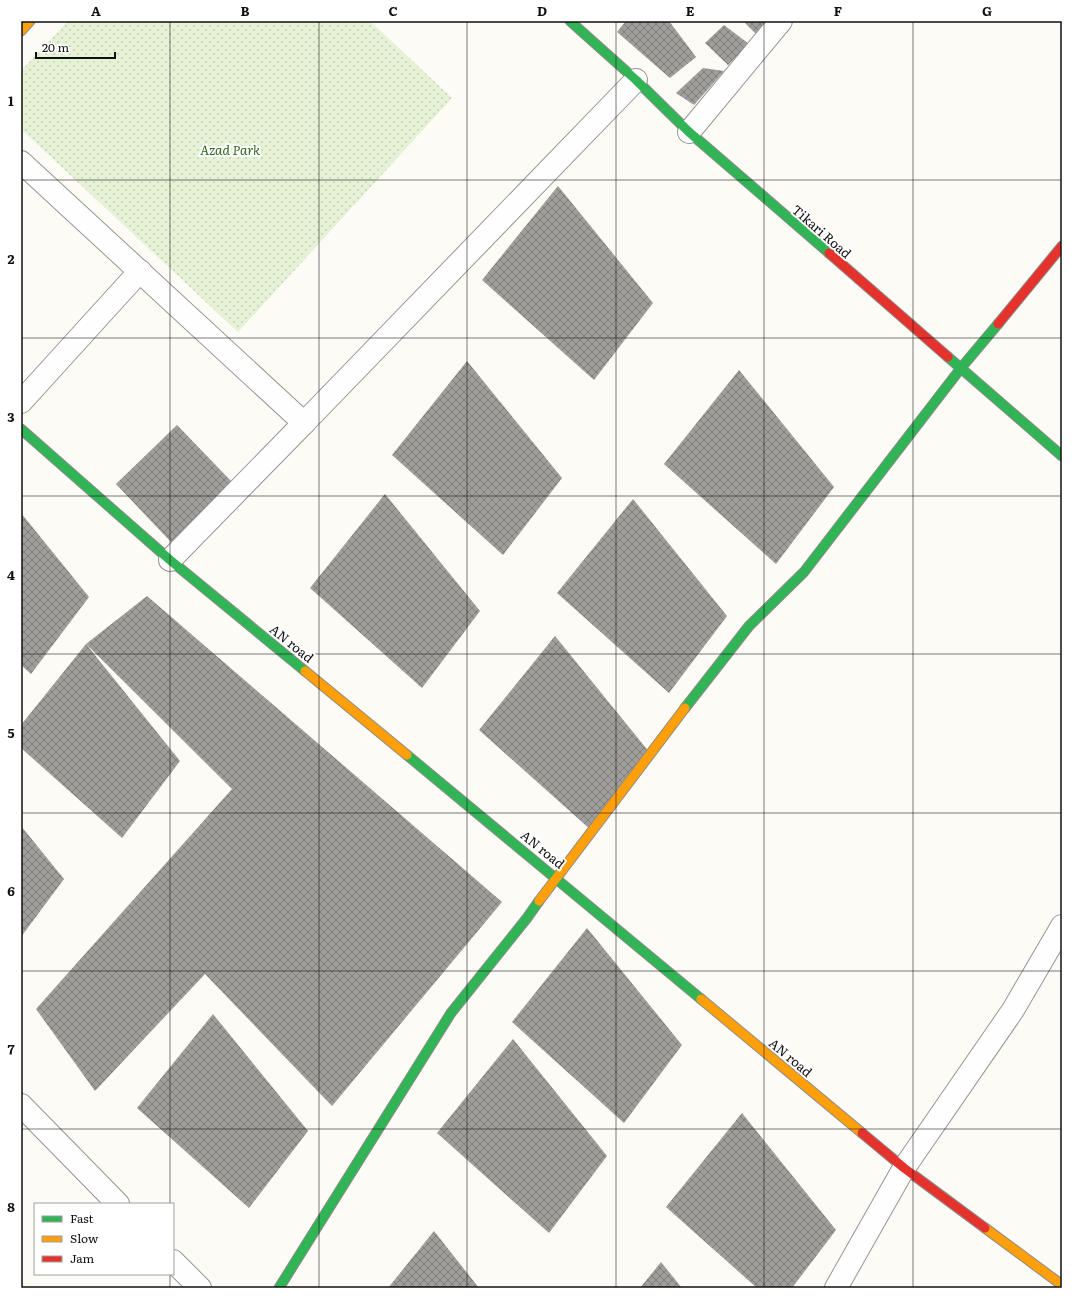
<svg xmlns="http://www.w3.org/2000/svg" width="1083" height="1309" font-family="Literata,serif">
<defs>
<pattern id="green-dots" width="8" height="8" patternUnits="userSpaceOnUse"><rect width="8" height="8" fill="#e5f2d5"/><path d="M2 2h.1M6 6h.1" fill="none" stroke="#c3ceb6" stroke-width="1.8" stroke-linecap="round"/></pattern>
<pattern id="building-cross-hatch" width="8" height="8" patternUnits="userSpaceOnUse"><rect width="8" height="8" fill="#a09e9a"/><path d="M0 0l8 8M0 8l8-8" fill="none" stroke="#817f7c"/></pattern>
</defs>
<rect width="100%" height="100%" fill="#fcfbf5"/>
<path fill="url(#green-dots)" d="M68,21h302l82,77 -214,234 -217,-203v-58z"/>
<g fill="url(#building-cross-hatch)">
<path d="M626,21h43l27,36 -26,21 -53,-46z"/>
<path d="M743,21h25l-12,13z"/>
<path d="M724,25l25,19 -21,21 -23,-22z"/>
<path d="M703,68l21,3 -30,34 -18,-12z"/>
<path d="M558,186l95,117 -59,77 -112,-100z"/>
<path d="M467,361l95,117 -59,77 -111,-100z"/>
<path d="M739,370l95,117 -58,77 -112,-100z"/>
<path d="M177,425l56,58 -62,59 -55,-58z"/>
<path d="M385,494l95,117 -58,77 -112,-100z"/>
<path d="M633,499l94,117 -58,77 -112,-100z"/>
<path d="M21,513l68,84 -58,77 -10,-9z"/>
<path d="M147,596l355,306 -170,204 -127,-132 -110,117 -59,-82 196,-220 -146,-145 94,117 -58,77 -101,-90v-23l65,-81z"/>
<path d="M555,636l95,117 -59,77 -112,-100z"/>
<path d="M21,826l43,53 -43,58z"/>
<path d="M587,928l95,117 -58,78 -112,-101z"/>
<path d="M213,1014l95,117 -59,77 -112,-100z"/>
<path d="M513,1039l94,117 -58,77 -112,-100z"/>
<path d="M742,1113l94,117 -44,58h-35l-91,-81z"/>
<path d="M434,1231l45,57h-91z"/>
<path d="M661,1262l21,26h-42z"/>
</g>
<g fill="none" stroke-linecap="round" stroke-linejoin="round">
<defs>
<g id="street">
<path d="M689,132l92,-111"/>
<path d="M21,162l283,261 332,-343"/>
<path d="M21,402l119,-131"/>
<path d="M170,560l134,-137"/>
<path d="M21,1105l97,99"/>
<path d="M173,1261l27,27"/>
<path d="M836,1288l68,-120 109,-158 49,-84"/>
</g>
<g id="fast">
<path d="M570,21l66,59 53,52 140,121"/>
<path d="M948,357l114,99"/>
<path d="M21,429l149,131 135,111"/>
<path d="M685,708l64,-82 55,-54 157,-204 37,-44"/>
<path d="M407,755l294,244"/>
<path d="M279,1288l172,-275 76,-95 12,-17"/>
</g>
<g id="slow">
<path d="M21,31l9,-10"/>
<path d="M305,671l102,84"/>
<path d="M539,901l146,-193"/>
<path d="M701,999l161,134"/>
<path d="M985,1228l77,57"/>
</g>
<g id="jam">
<path d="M829,253l119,104"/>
<path d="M998,324l64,-78"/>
<path d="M862,1133l42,35 81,60"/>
</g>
</defs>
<use href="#street" stroke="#969693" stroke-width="24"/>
<use href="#fast" stroke="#8d8c8a" stroke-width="11"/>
<use href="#slow" stroke="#8d8c8a" stroke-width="11"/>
<use href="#jam" stroke="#8d8c8a" stroke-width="11"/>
<use href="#street" stroke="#fffefe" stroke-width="22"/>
<use href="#fast" stroke="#30b455" stroke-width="9"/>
<use href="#slow" stroke="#ff9f0a" stroke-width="9"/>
<use href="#jam" stroke="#e5322d" stroke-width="9"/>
</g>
<path fill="none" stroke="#101010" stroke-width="1" stroke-opacity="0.55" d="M170,21v1183M319,21v1267M467,21v1267M616,21v1267M764,21v1267M913,21v1267M21,180h1041M21,338h1041M21,496h1041M21,654h1041M21,813h1041M21,971h1041M21,1129h1041M170,1274v14"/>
<g text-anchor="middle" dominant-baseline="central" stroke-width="4" stroke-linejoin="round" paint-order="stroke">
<g font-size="13" font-style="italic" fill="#2e691f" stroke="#fff">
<text x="230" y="149">Azad Park</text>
</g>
<g font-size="13" fill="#101010" stroke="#fff">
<text transform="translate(822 231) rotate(41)">Tikari Road</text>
<text transform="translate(292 643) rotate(39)">AN road</text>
<text transform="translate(543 849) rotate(39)">AN road</text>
<text transform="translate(791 1057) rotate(40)">AN road</text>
</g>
</g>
<rect width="1083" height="1309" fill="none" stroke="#ffffff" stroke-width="44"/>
<rect x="34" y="1203" width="140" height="72" fill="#ffffff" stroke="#9f9f9f"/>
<rect x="42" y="1216" width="20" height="6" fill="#30b455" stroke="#9f9f9f"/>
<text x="70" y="1223" font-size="12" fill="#101010">Fast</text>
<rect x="42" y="1236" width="20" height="6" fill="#ff9f0a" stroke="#9f9f9f"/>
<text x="70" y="1243" font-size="12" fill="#101010">Slow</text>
<rect x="42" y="1256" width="20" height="6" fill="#e5322d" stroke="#9f9f9f"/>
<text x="70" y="1263" font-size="12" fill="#101010">Jam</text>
<path d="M36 52v6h79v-6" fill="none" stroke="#101010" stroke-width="2"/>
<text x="42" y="52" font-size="12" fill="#101010" stroke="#ffffff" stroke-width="3" paint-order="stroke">20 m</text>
<rect x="22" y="22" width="1039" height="1265" fill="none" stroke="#101010" stroke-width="1.5"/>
<g font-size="13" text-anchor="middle" font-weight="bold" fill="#101010">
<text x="96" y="16">A</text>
<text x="245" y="16">B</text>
<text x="393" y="16">C</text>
<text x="542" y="16">D</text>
<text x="690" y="16">E</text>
<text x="838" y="16">F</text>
<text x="987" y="16">G</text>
<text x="11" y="106">1</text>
<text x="11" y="264">2</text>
<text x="11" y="422">3</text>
<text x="11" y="580">4</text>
<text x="11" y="738">5</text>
<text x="11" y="896">6</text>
<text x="11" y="1054">7</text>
<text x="11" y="1212">8</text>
</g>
</svg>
